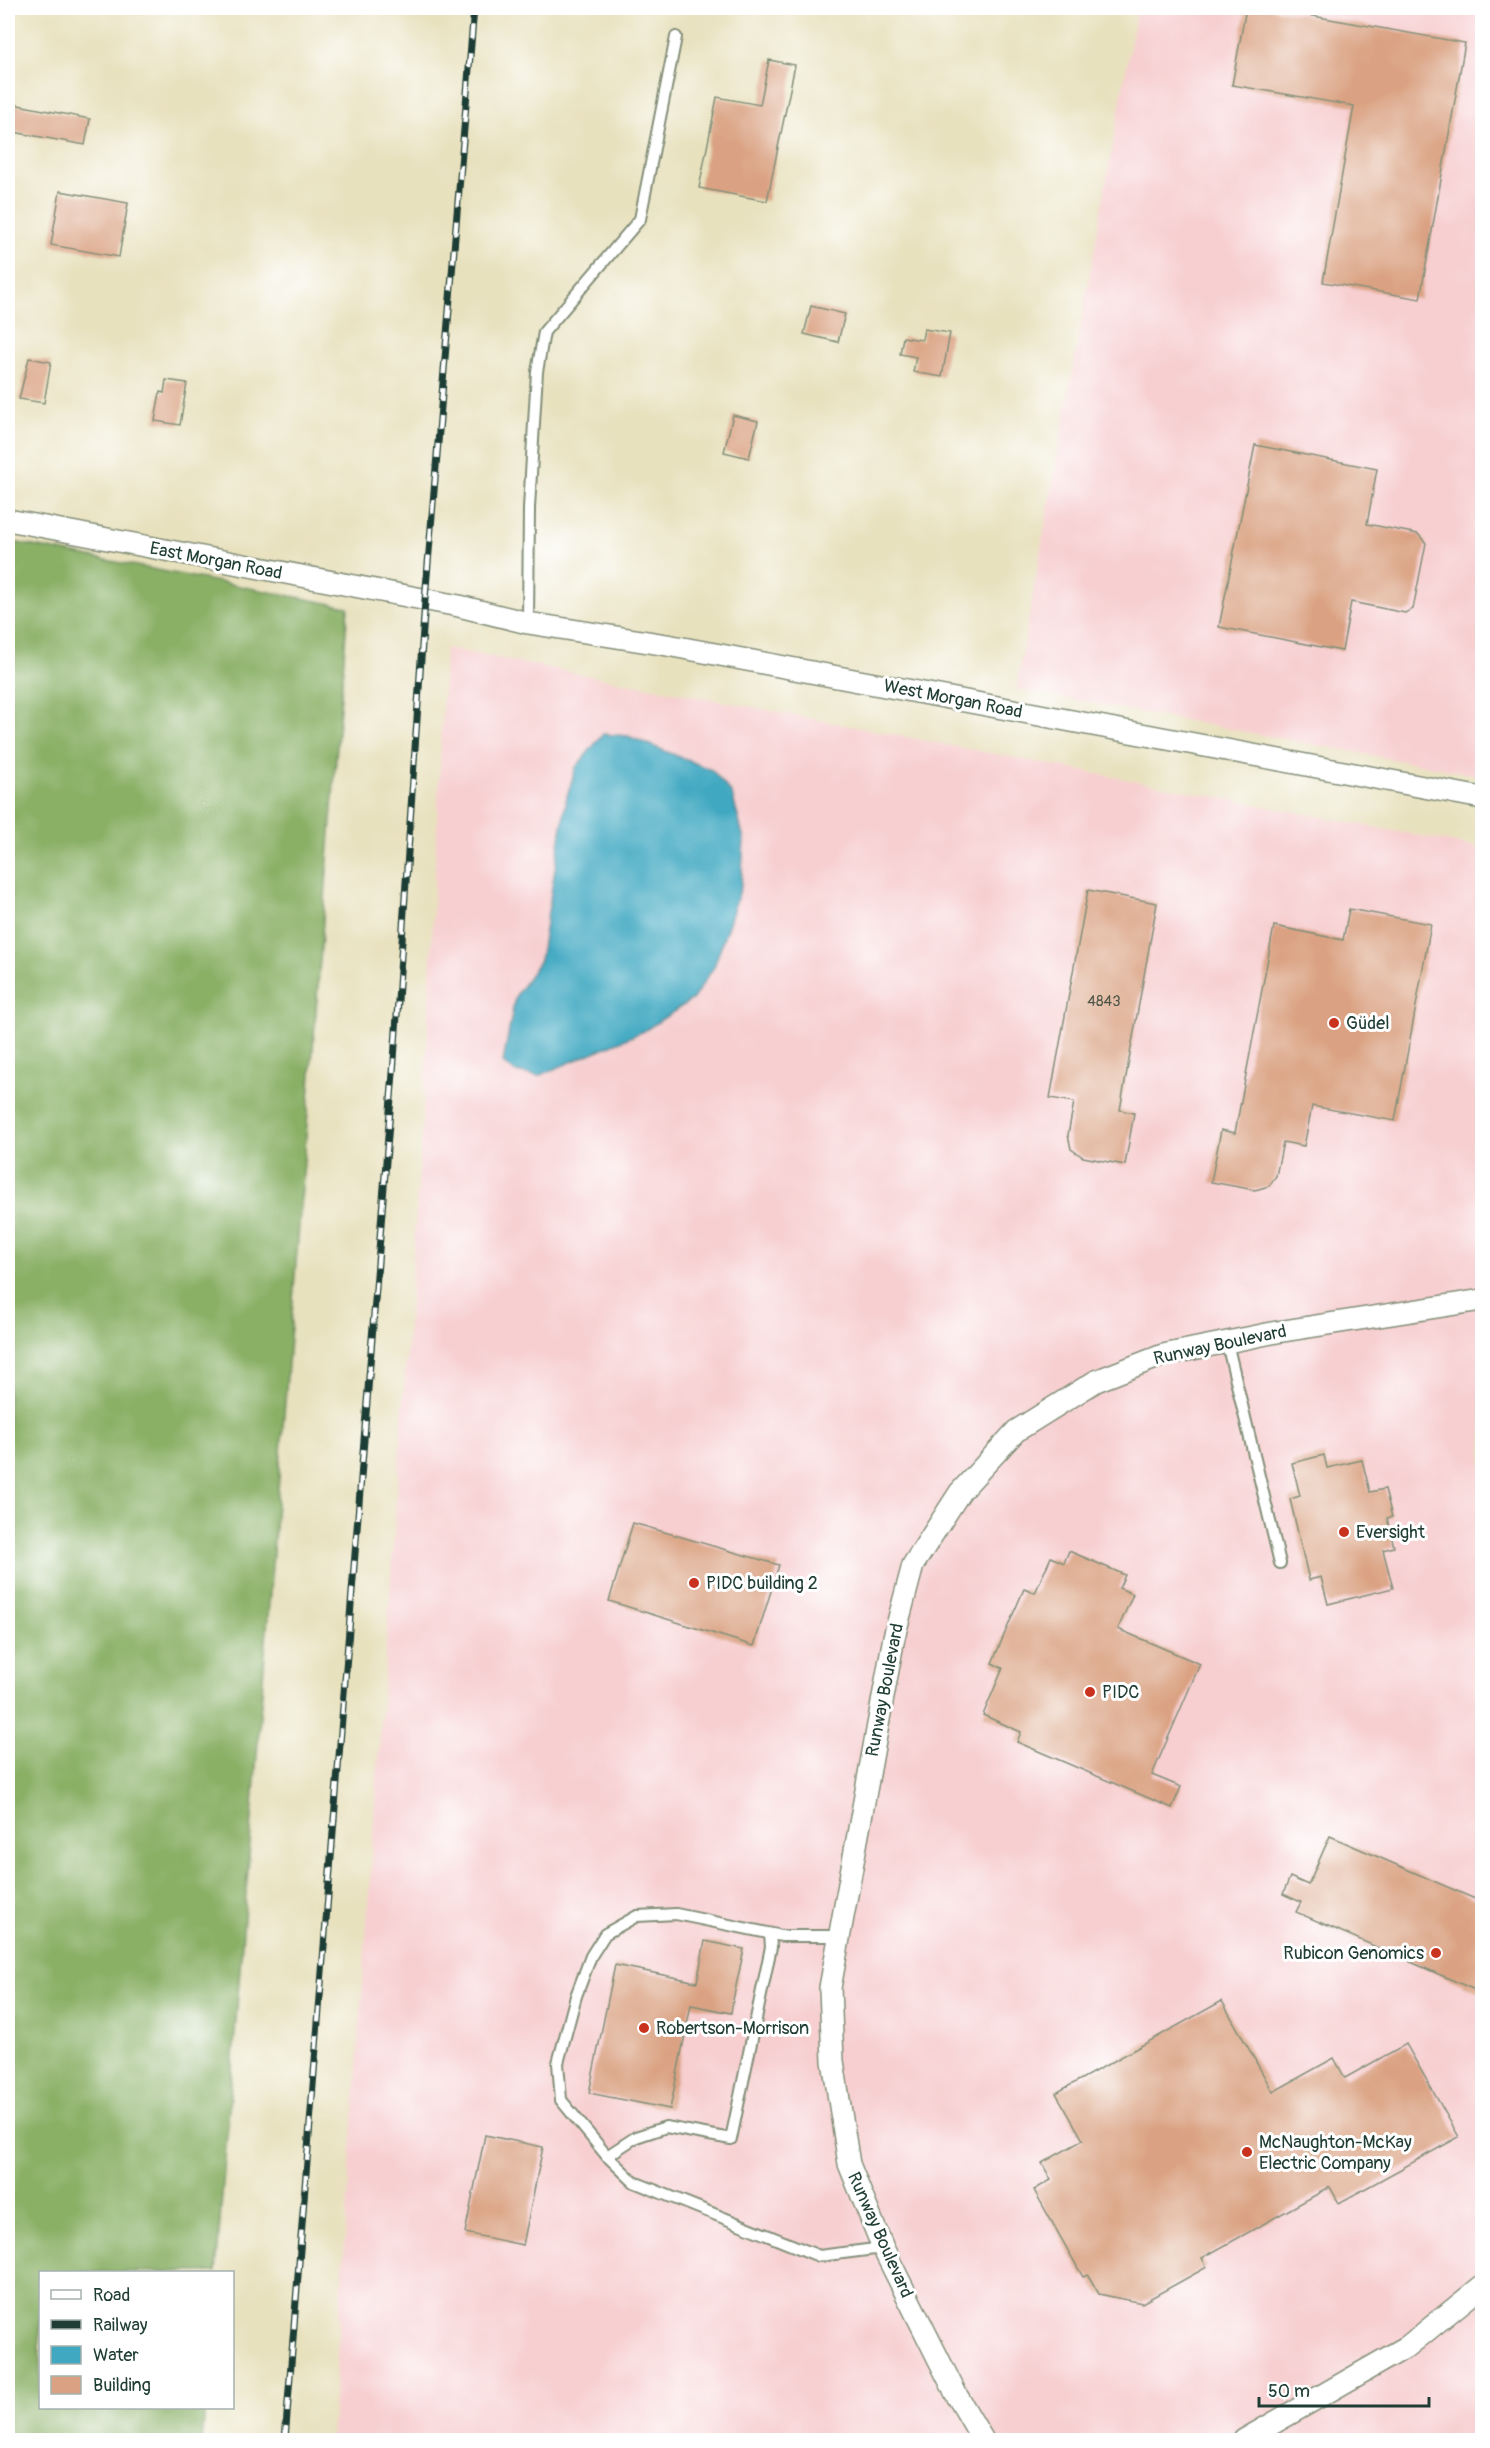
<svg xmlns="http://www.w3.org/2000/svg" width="1490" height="2448" font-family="Pangolin,sans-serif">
<rect width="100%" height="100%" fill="#fff"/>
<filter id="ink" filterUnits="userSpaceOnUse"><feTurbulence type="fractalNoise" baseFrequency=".0167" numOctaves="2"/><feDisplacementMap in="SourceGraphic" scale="12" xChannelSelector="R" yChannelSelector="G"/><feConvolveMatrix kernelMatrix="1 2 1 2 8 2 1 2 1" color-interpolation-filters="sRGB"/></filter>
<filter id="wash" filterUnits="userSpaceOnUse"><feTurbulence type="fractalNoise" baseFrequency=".008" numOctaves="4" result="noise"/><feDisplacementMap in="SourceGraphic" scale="24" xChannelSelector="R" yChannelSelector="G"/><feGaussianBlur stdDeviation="1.35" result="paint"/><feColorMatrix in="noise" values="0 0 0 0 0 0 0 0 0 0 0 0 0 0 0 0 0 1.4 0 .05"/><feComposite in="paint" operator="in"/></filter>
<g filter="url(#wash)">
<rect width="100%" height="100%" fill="#e8e1be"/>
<g fill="#f7cfd0">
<path d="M1137,8h345v768l-466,-87z"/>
<path d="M445,648l1037,200v1592h-1151l95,-1370z"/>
</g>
<path fill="#8ab066" stroke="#54764d" stroke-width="1.5" d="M8,541l340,66 -132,1665h-176v136h165l-3,32h-157l-37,-7z"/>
<path fill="#41a8c1" stroke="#30727a" stroke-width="1.5" d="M603,734l25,2 84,34 20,24 12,45 -3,48 -27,80 -21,32 -49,32 -106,45 -23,-4 -12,-9 12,-66 25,-37 27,-164 9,-29z"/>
<g id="blocks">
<g fill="#daa282">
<path d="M1246,8h22l197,35 -45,256 -97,-17 31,-176 -122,-21z"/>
<path d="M769,60l26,5 -28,136 -68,-13 18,-91 43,8z"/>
<path d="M8,103l82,16 -5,26 -77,-14z"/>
<path d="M60,191l68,12 -9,54 -68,-12z"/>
<path d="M811,306l34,8 -7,28 -34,-8z"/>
<path d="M924,329l26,4 -8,44 -29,-5 3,-15 -16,-3 3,-17 19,3z"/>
<path d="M29,358l22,4 -7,41 -25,-4z"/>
<path d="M166,380l21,3 -7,42 -25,-4 5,-29 4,1z"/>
<path d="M733,415l25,6 -9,37 -25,-6z"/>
<path d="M1255,445l122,24 -10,55 51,10 8,9 -13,66 -8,4 -54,-11 -9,49 -123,-24z"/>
<path d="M1088,890l69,13 -37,207 14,3 -9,52 -42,-8 -12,-8 -3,-14 6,-33 -24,-4z"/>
<path d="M1349,909l82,15 -36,197 -83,-15 -8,40 -21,-4 -7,34 -7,10 -14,4 -44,-8 10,-52 14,3 39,-207 69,14z"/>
<path d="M1324,1455l3,13 35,-8 8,32 15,-3 7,28 -5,1 7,29 -11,3 10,38 -65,16 -7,-27 -12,3 -19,-81 10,-3 -8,-33z"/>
<path d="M633,1523l146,42 -25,81 -145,-45z"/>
<path d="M1069,1551l56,24 -6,13 14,6 -15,35 82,35 -48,111 29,12 -9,21 -155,-66 4,-10 -38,-17 20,-47 -11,-5 32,-74 11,4 16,-36 13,6z"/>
<path d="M1330,1836l152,66v91l-186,-81 5,-10 -18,-8 7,-17 18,8z"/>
<path d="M705,1941l39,8 -11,51 -2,13 -40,-8 -21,104 -81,-16 26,-128 82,17z"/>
<path d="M1222,2001l51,91 61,-34 11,20 61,-34 53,93 -120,66 -9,-16 -128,71 5,9 -65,36 -43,-9 -11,-19 -5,2 -49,-87 17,-10 -9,-17 41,-23 -27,-47z"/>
<path d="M485,2135l58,12 -20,98 -58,-12z"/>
</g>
</g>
</g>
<g filter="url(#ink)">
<use href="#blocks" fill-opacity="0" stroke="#848f79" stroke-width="1.5"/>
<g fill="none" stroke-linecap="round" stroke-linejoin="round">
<defs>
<g id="service">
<path d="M528,623l1,-115 8,-136 7,-40 96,-113 36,-182"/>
<path d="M1227,1343l53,220"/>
<path d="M840,1936h-58l-106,-22 -39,2 -32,18 -14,22 -15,40 -18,67 3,37 46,56 27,26 185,74 64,-8"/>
<path d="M607,2156l29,-19 30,-10 65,12 40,-192 -1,-13"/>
</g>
<g id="minor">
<path d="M8,520l451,86 69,17 139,22 815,153"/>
<path d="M983,2440l-27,-46 -73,-146 -34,-84 -16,-103 -3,-73 64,-351 19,-72 47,-73 56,-61 80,-50 67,-26 114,-23 205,-32"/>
<path d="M1244,2440l164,-94 74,-60"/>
</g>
</defs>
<use href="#service" stroke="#848f79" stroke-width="14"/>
<use href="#minor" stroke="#848f79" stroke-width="24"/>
<use href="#service" stroke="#fff" stroke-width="10"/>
<use href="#minor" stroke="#fff" stroke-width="21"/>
<defs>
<path id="rail" d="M285,2440l109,-1380 31,-460 49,-592"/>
</defs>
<use href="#rail" stroke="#1f3d34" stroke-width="7"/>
<use href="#rail" stroke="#fff" stroke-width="4.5" stroke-dasharray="14" stroke-linecap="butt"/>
</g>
</g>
<g fill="#c8321e" stroke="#fff" stroke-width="2">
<circle cx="1334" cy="1023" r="6"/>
<circle cx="1344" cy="1532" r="6"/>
<circle cx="694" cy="1583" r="6"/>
<circle cx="1090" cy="1692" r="6"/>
<circle cx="1436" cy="1953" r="6"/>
<circle cx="644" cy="2028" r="6"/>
<circle cx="1247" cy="2152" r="6"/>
</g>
<g text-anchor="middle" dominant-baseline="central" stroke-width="6" stroke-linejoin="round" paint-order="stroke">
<g font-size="15" fill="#4e5648">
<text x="1104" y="1001">4843</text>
</g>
<g font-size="18" fill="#1f3d34" stroke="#fff">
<text transform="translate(216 561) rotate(11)">East Morgan Road</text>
<text transform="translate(953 699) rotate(11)">West Morgan Road</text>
<text transform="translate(1220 1345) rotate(-12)">Runway Boulevard</text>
<text transform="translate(885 1690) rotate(-79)">Runway Boulevard</text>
<text transform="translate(880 2235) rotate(66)">Runway Boulevard</text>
</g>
<g font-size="18" fill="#1f3d34" stroke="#fff" text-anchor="start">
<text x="1346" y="1023">Güdel</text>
<text x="1356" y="1532">Eversight</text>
<text x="706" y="1583">PIDC building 2</text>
<text x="1102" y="1692">PIDC</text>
<text x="1424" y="1953" text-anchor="end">Rubicon Genomics</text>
<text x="656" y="2028">Robertson-Morrison</text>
<text x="1259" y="2142">McNaughton-McKay<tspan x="1259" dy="21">Electric Company</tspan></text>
</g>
</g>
<rect width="1490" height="2448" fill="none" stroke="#fff" stroke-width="30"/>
<rect x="39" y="2271" width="195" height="138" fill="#ffffff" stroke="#a5b1ae" stroke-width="1.5"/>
<rect x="51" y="2290" width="30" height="9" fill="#ffffff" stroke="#a5b1ae" stroke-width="1.5"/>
<text x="93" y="2301" font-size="18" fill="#1f3d34">Road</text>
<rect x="51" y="2320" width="30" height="9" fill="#1f3d34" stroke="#a5b1ae" stroke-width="1.5"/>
<text x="93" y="2331" font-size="18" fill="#1f3d34">Railway</text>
<rect x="51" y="2346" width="30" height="18" fill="#41a8c1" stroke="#a5b1ae" stroke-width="1.5"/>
<text x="93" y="2361" font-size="18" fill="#1f3d34">Water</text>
<rect x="51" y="2376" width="30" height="18" fill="#daa282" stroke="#a5b1ae" stroke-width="1.5"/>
<text x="93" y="2391" font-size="18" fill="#1f3d34">Building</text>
<path d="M1259 2397v9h170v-9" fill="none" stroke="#1f3d34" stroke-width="3"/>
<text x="1268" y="2397" font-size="18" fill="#1f3d34" stroke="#ffffff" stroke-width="4.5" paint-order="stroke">50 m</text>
</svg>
